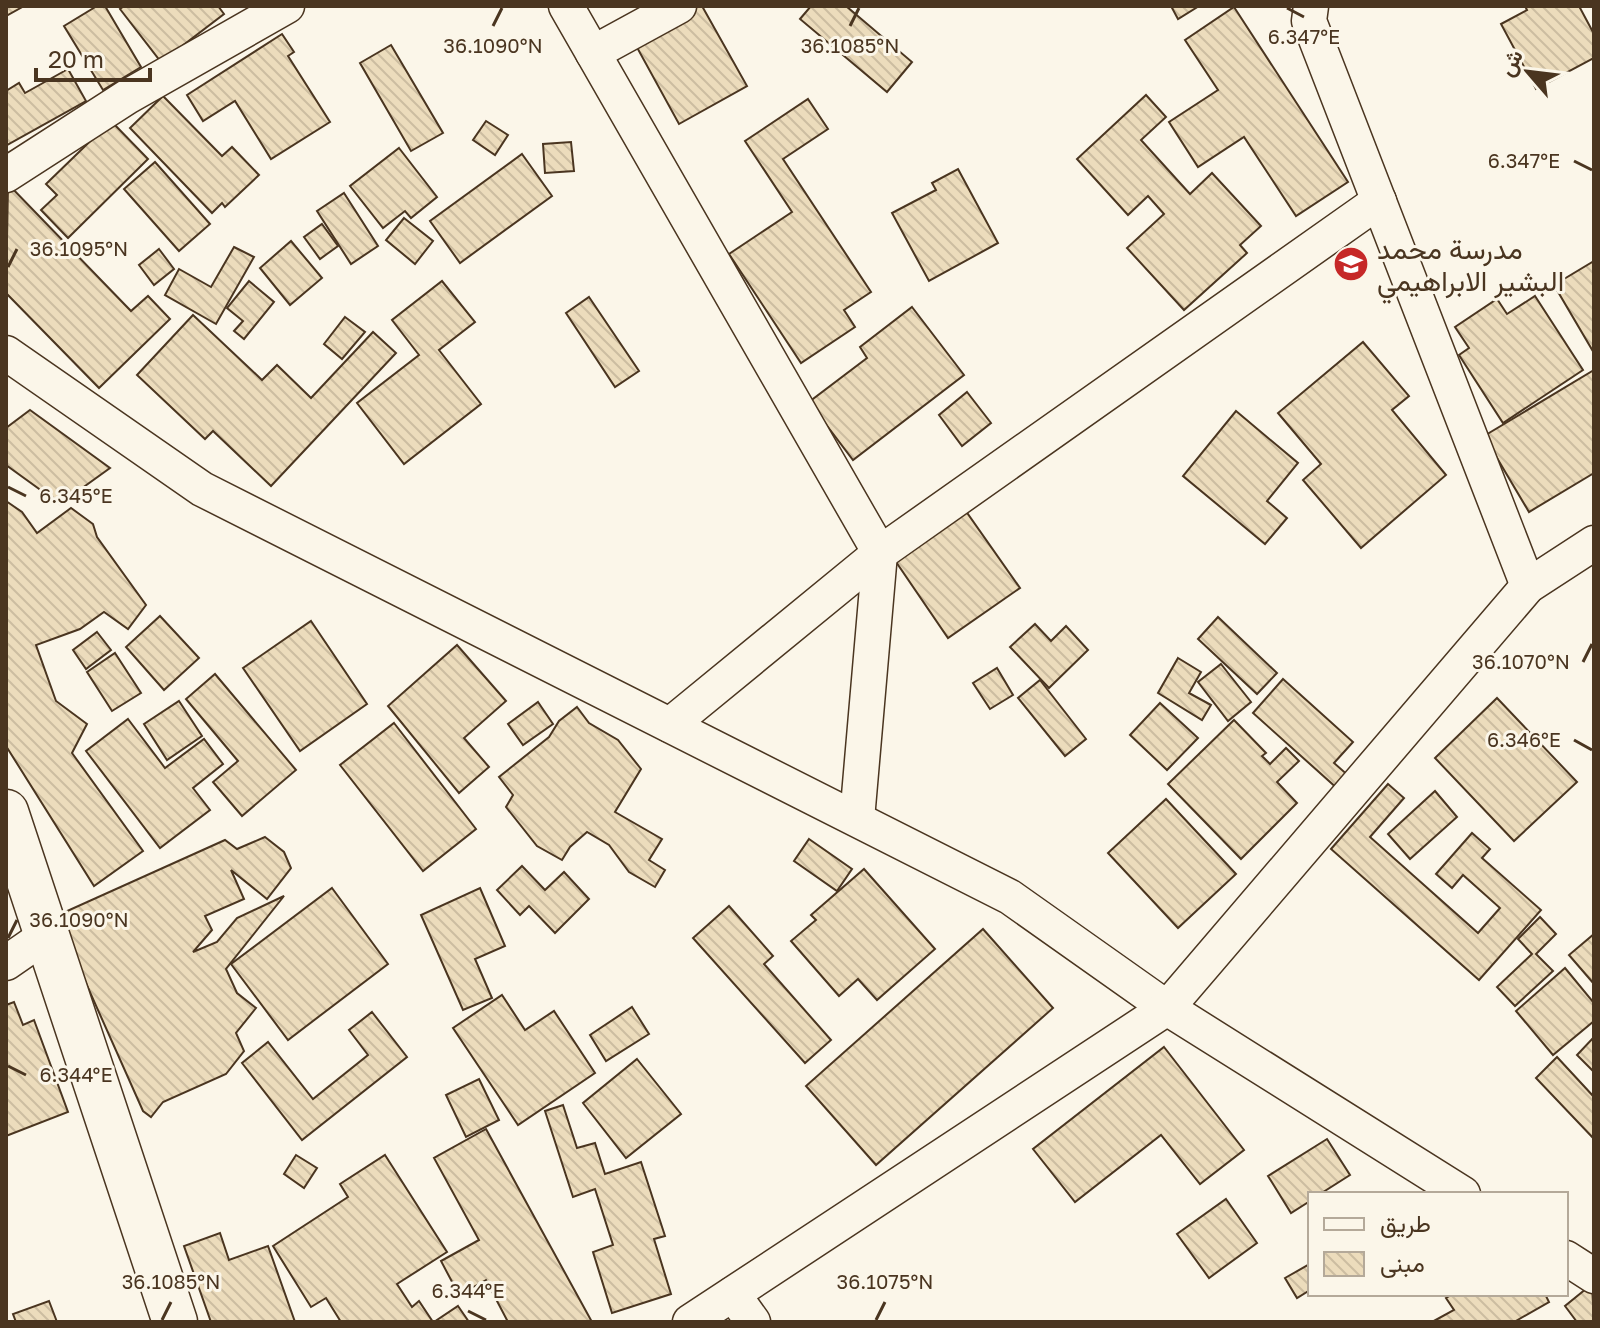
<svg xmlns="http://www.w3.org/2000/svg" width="1600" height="1328" font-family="'Golos Text',Vazirmatn,sans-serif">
<defs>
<pattern id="building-back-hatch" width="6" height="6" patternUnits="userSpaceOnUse" patternTransform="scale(2)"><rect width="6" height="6" fill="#ecdcbc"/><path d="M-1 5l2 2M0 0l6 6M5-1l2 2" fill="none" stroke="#ccbda1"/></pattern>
</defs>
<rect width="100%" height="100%" fill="#fbf6e9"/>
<g fill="url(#building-back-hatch)" stroke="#4a3520" stroke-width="2">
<path d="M6,6h18l-18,10z"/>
<path d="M97,6h8l36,61 -38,23 -39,-64z"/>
<path d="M124,6h94l6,8 -63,48 -41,-53z"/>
<path d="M699,6h3l45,80 -68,38 -45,-82z"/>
<path d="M811,6h35l66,56 -25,30 -87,-73z"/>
<path d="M1171,6h28l-21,13z"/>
<path d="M1525,6h54l15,28v24l-58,31 -35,-65 26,-14z"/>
<path d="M1234,7l114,175 -52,34 -52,-79 -46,30 -29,-45 49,-32 -33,-50z"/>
<path d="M282,34l12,18 -6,4 42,66 -59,37 -36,-58 -32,20 -16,-26z"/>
<path d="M391,45l52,88 -32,18 -51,-88z"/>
<path d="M68,69l18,32 -79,44 -1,-54 13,-8 6,10z"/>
<path d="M1146,95l20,22 -25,23 49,54 22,-21 49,53 -21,19 7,8 -63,57 -57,-62 37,-34 -16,-18 -20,19 -51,-56z"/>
<path d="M163,96l59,60 10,-9 27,28 -34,32 -3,-4 -10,10 -82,-85z"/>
<path d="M808,99l20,30 -45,30 88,133 -27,18 11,17 -54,36 -72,-109 63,-42 -47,-71z"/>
<path d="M111,121l37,38 -80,79 -27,-28 16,-15 -11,-11z"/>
<path d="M486,121l22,14 -13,20 -22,-15z"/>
<path d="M571,142l3,29 -29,2 -2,-29z"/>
<path d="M399,148l38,49 -26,21 -6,-7 -22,17 -33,-42z"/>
<path d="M522,154l30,42 -92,67 -30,-42z"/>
<path d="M155,162l55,62 -31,27 -55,-62z"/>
<path d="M958,169l40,74 -69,38 -37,-68 44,-23 -4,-7z"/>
<path d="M8,184l123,127 17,-15 22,23 -71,69 -93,-95z"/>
<path d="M344,193l34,53 -27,18 -34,-53z"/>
<path d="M404,218l29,23 -18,23 -29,-24z"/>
<path d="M322,224l16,22 -18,13 -16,-22z"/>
<path d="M291,241l31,37 -32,27 -30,-37z"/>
<path d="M234,247l20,10 -38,67 -51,-29 14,-26 32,18z"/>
<path d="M159,249l15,20 -20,16 -15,-20z"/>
<path d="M1594,261v92l-40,-68z"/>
<path d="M249,281l25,21 -30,37 -10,-8 9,-10 -16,-13z"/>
<path d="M442,281l33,41 -36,28 42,54 -77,60 -47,-61 62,-48 -27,-35z"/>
<path d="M1535,296l48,74 -80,53 -44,-68 10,-7 -14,-21 42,-28 10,15z"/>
<path d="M589,297l50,74 -24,16 -49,-74z"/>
<path d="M912,307l52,68 -111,85 -44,-58 58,-44 -7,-11z"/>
<path d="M193,315l69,65 15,-15 34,33 62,-66 23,21 -125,133 -58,-55 -8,8 -68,-64z"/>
<path d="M345,317l20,15 -23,27 -18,-15z"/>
<path d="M1363,342l46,54 -17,14 54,65 -85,73 -58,-68 18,-16 -43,-51z"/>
<path d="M1594,370v103l-65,39 -45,-76z"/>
<path d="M967,392l24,31 -29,23 -23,-31z"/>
<path d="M30,410l80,58 -50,36 -54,-39v-37z"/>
<path d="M1236,411l62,52 -31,38 20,17 -22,26 -82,-68z"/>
<path d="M6,501l16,11 15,21 34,-25 22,16 4,13 49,68 -18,24 -24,-17 -24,17 -44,16 20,56 31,23 -15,29 71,98 -49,35 -88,-140z"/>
<path d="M963,507l57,81 -72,50 -56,-82z"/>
<path d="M160,616l39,42 -35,32 -38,-43z"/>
<path d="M1218,617l59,56 -20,21 -59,-55z"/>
<path d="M311,621l56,83 -67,47 -57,-83z"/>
<path d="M1035,624l16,17 15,-15 22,24 -39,38 -39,-41z"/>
<path d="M97,632l14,18 -25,19 -13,-19z"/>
<path d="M457,645l49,56 -42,37 25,29 -30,26 -71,-87z"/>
<path d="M115,653l26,40 -29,18 -25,-39z"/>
<path d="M1178,658l23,14 -12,21 22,12 -9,15 -44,-27z"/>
<path d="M1221,664l30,38 -23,19 -30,-39z"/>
<path d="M997,668l16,27 -23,14 -17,-26z"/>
<path d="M215,674l81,96 -54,46 -29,-34 25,-21 -52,-62z"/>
<path d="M1283,679l70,63 -19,21 16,14 -11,13 -86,-77z"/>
<path d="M1040,680l46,59 -21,17 -47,-58z"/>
<path d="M1497,698l80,84 -63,59 -79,-83z"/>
<path d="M179,701l23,35 -35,24 -23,-36z"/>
<path d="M538,702l15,22 -30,21 -15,-21z"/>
<path d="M1160,703l38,35 -31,32 -37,-35z"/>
<path d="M577,707l12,16 29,17 23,29 -26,43 47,27 -13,21 16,10 -10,17 -26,-15 -20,-27 -22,-13 -17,15 -8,13 -25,-14 -31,-39 7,-12 -14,-18 50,-40 10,-16z"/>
<path d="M128,719l37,49 39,-29 19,25 -30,24 17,22 -50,38 -74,-97z"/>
<path d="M1234,720l32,33 -4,3 8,8 16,-16 13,13 -22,21 20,21 -56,56 -73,-75z"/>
<path d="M394,723l82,106 -53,42 -83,-106z"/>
<path d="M1388,784l16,14 -34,39 108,96 22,-25 -37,-33 -11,13 -16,-14 36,-41 18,16 -8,9 59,52 -62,70 -148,-131z"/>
<path d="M1435,791l22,26 -47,42 -22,-25z"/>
<path d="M1166,799l70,75 -58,54 -70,-75z"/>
<path d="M265,837l19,15 7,16 -24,31 -36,-29 13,29 -39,17 7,14 -19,22 24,-10 20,-24 47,-22 -58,73 11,24 19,15 -20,25 8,18 -18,23 -63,28 -12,15 -8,-6 -87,-195 169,-76 12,9z"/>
<path d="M809,839l43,30 -15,22 -43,-30z"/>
<path d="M522,866l23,24 19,-18 25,27 -34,34 -26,-27 -9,9 -23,-25z"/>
<path d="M864,869l71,80 -58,51 -19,-21 -19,17 -48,-55 25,-21 -5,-5z"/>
<path d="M332,888l56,76 -100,76 -57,-76z"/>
<path d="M480,888l25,58 -30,13 17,39 -29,12 -42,-95z"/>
<path d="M729,906l44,50 -9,8 67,76 -26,23 -112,-125z"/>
<path d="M1540,917l16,17 -20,20 17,17 -38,35 -18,-19 35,-33 -14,-15z"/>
<path d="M983,929l70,79 -177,157 -70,-79z"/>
<path d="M1594,934v50l-25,-29z"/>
<path d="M1565,968l29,35v18l-41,34 -37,-44z"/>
<path d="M502,995l23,35 29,-19 41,62 -77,52 -65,-97z"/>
<path d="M14,1002l9,23 11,-5 34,92 -62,24v-131z"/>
<path d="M632,1007l17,27 -43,27 -16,-26z"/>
<path d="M372,1012l35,45 -105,83 -60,-77 26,-21 45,57 55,-44 -19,-25z"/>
<path d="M1594,1037v35l-17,-17z"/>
<path d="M1164,1047l80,103 -44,34 -39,-49 -86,67 -42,-53z"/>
<path d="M1557,1057l37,40v42l-58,-61z"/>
<path d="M637,1059l44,55 -55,44 -43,-55z"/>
<path d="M479,1079l20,41 -33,17 -20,-42z"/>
<path d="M563,1105l14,43 18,-5 10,31 36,-12 24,74 -11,3 17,55 -59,19 -19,-61 20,-7 -18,-56 -22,8 -28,-86z"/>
<path d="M486,1129l106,193h-84l-22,-42 -27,15 -18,-34 38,-21 -45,-82z"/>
<path d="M1327,1139l23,36 -30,19h-10v7l-19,12 -23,-37z"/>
<path d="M296,1155l21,13 -13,20 -20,-14z"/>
<path d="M385,1155l62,97 -50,32 15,23 7,-6 14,21h-92l-15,-24 -15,9 -38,-61 75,-49 -8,-13z"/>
<path d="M1226,1199l31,44 -48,35 -32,-44z"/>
<path d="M220,1233l9,27 39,-14 27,76h-84l-27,-76z"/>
<path d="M1308,1265l2,25 -13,8 -12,-20z"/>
<path d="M1592,1284l2,38h-17l-12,-16z"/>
<path d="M1453,1294h92l4,8 -35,20h-82l22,-12 -8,-12z"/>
<path d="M49,1301l8,21h-41l-3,-8z"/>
<path d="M458,1306l11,16h-35z"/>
</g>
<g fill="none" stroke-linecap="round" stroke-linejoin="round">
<defs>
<g id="minor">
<path d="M566,6l314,547 -23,266"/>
<path d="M1311,6l-2,15 219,565"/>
<path d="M593,53l86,-47"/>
<path d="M6,175l121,-78 160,-91"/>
<path d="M6,353l196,136 808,408 157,111 296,186"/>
<path d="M670,725l210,-172 499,-352"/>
<path d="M6,963l42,-29"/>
<path d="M1566,1258l28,18"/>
<path d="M733,1294l20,28"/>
<path d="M690,1322l477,-314 361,-422 66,-43"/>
</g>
<path id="primary" d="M6,812l169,510"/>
</defs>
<use href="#minor" stroke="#4a3520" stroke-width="37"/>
<use href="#primary" stroke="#4a3520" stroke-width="47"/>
<use href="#minor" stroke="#fbf6e9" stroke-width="34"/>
<use href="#primary" stroke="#fbf6e9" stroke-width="44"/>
</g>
<path fill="none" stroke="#4a3520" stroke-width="3" d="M1287,8l17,9M493,26l9,-18M850,26l9,-18M1574,161l18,9M8,267l9,-18M8,487l18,9M1583,662l9,-18M1574,740l18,10M8,938l9,-18M8,1066l18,9M468,1311l18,9M162,1320l9,-18M876,1320l9,-18"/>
<defs>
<symbol id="school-disc" viewBox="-11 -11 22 22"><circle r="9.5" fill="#c62828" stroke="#fbf6e9"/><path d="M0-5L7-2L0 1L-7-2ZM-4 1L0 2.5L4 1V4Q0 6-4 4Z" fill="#fff"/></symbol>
</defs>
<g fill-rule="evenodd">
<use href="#school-disc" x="1331" y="244" width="40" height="40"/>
</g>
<g text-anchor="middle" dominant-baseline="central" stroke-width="6" stroke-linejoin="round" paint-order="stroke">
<g font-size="28" fill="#4a3520" stroke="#fbf6e9" text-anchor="start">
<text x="1377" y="248">مدرسة محمد<tspan x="1377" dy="32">البشير الابراهيمي</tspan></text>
</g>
</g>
<g font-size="20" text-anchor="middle" fill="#4a3520" stroke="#fbf6e9" stroke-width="6" stroke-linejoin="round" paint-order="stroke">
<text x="1304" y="44">6.347°E</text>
<text x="493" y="53">36.1090°N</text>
<text x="850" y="53">36.1085°N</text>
<text x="1524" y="168">6.347°E</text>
<text x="79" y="256">36.1095°N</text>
<text x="76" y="503">6.345°E</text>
<text x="1521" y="669">36.1070°N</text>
<text x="1524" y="747">6.346°E</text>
<text x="79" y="927">36.1090°N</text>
<text x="76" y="1082">6.344°E</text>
<text x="171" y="1289">36.1085°N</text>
<text x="885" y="1289">36.1075°N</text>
<text x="468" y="1298">6.344°E</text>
</g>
<rect width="1600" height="1328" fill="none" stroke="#4a3520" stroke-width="16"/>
<rect x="1308" y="1192" width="260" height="104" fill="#fbf6e9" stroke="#b4a999" stroke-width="2"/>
<rect x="1324" y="1218" width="40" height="12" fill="#fbf6e9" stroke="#b4a999" stroke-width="2"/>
<text x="1380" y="1232" font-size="24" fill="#4a3520">طريق</text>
<rect x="1324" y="1252" width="40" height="24" fill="url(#building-back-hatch)" stroke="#b4a999" stroke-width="2"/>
<text x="1380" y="1272" font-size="24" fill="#4a3520">مبنى</text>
<g transform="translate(1528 72) rotate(298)" stroke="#fbf6e9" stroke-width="6" paint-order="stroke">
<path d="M0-6L14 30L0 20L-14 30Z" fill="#4a3520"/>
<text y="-12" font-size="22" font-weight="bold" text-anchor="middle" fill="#4a3520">ش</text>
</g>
<path d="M36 68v12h114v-12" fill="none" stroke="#4a3520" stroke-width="4"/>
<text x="48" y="68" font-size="24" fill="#4a3520" stroke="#fbf6e9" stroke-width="6" paint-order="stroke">20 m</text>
</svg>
